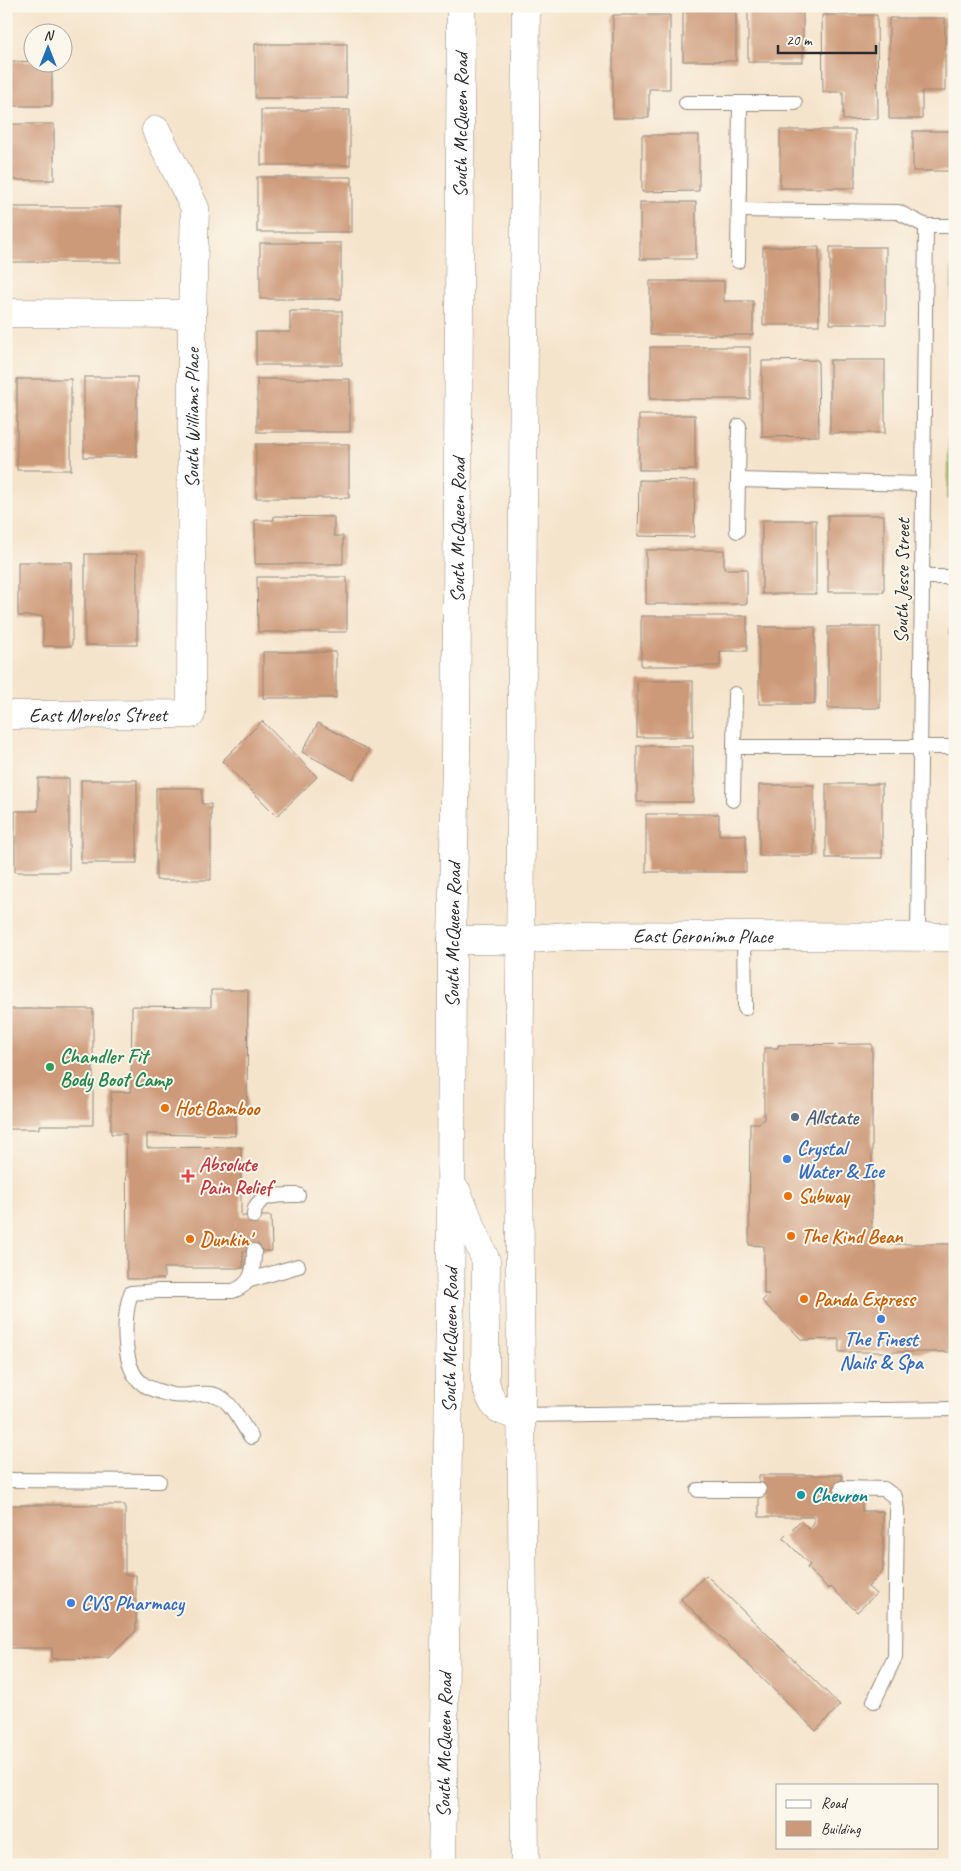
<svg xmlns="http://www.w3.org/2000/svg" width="961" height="1871" font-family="Caveat,sans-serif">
<rect width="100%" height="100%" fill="#fbf7ec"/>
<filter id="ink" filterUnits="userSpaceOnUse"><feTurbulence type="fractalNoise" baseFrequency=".02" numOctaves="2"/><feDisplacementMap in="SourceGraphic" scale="10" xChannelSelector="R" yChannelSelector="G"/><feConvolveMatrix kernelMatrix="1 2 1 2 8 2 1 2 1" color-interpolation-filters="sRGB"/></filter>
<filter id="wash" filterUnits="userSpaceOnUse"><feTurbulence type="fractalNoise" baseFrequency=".0096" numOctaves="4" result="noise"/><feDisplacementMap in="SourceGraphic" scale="20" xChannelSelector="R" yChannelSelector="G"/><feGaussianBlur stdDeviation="1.12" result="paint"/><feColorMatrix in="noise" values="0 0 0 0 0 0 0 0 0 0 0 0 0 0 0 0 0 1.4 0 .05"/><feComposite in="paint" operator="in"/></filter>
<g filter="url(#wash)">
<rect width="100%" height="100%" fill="#f5e4cc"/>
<path fill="#b7c86b" stroke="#717a4b" d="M952,268h3v231h-7z"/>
<g id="blocks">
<g fill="#cd9a79">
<rect x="683" y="7" width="53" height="54"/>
<rect x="748" y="7" width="55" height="55"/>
<path d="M613,15h57v74h-21v29h-36z"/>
<path d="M822,15h55l1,104 -35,1v-28h-20z"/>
<path d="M889,18h56v73h-23v28h-33z"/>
<rect x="255" y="44" width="92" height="54"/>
<path d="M6,61l46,1v44h-46z"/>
<rect x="261" y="110" width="89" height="55"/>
<rect x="6" y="124" width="48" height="56"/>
<rect x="780" y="130" width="75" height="58"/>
<rect x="913" y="131" width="42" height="40"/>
<path d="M642,135h57v56l-57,1z"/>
<rect x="257" y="177" width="95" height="55"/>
<rect x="640" y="202" width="56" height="57"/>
<rect x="10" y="207" width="111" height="55"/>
<rect x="260" y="243" width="81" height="56"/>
<rect x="763" y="247" width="56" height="78"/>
<rect x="830" y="247" width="56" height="77"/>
<path d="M650,281h74v20h29v34h-103z"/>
<path d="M290,311h52v54h-86v-33h34z"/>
<rect x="650" y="347" width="100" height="52"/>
<path d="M818,360l1,76 -57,1v-76z"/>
<rect x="830" y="360" width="55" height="73"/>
<rect x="84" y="377" width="53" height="80"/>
<rect x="17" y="379" width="54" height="91"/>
<rect x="257" y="379" width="93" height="53"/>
<rect x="639" y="415" width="56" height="55"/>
<rect x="256" y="444" width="93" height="54"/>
<path d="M639,480l56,1 -1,56 -56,-1z"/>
<rect x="828" y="515" width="56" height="77"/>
<path d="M274,516l60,1v19h9v28h-88v-44h19z"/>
<rect x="762" y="520" width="54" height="74"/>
<path d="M646,550h78v19h23v35h-101z"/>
<rect x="85" y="554" width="52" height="91"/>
<path d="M18,562h54v84h-29v-30h-25z"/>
<path d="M257,577h90v55h-89z"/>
<path d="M641,616h106v35h-27v15h-79z"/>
<rect x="759" y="627" width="56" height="77"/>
<rect x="828" y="627" width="52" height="81"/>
<rect x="951" y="628" width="4" height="76"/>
<rect x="263" y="652" width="73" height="46"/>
<rect x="637" y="681" width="56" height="56"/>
<path d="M262,721l55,56 -40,39 -55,-55z"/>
<path d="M318,723l51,27 -16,29 -51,-27z"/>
<rect x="637" y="746" width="56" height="56"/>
<path d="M38,778h31v94h-54v-61h23z"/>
<rect x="81" y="780" width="56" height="83"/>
<rect x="826" y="784" width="56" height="74"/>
<rect x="759" y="785" width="55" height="71"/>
<path d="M156,788h46v16h9v76h-55z"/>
<rect x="951" y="788" width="4" height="72"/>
<path d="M646,814h73v21h27v37h-100z"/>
<path d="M211,990h37l-1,116h-12v30l-88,-2v14l94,-1v69h30l1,35h-29v17h-79v11h-37l-1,-145h-15v-42h20l1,-86 79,1z"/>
<path d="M6,1009h87v116h-54v4h-33z"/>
<path d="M872,1044v200h83v108h-116v-13l-37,1 -40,-39 7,-7h-5v-48l-15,-1 1,-122h9l5,-4v-71h14v-3z"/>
<path d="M759,1475h83v24h20v12h21v60l-15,16 8,7 -19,18 -26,-25 -2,2 -22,-21 3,-3 -27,-27 17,-17 9,8 5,-5v-7h-55z"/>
<path d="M6,1505h119v70h11v56l-28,27 -56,1v-11h-46z"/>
<path d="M706,1575l134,130 -24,26 -135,-132z"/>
</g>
</g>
</g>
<g filter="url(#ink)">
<use href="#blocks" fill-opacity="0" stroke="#90887c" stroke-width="1"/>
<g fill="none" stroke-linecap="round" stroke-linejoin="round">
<defs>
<g id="service">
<path d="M686,103h109"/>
<path d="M739,210l159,2 28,14h29"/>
<path d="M738,261l2,-158"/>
<path d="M738,480l185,4"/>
<path d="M737,531l2,-105"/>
<path d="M922,577h33"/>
<path d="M734,747h221"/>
<path d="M733,800l2,-106"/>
<path d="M744,934l1,74"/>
<path d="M918,936l8,-710"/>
<path d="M254,1216c0,-23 27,-21 44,-21"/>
<path d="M250,1280l48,-14"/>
<path d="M521,1415l434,-6"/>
<path d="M251,1437c-9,-12 -19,-35 -33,-41 -13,-6 -33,2 -46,-1 -8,-2 -23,-6 -29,-11 -22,-15 -20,-69 -12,-91l27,-2h75c20,-7 21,-22 21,-40"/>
<path d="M6,1480l153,1"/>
<path d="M842,1488l42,1 11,8 2,13 -2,147 -21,44"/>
<path d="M698,1490h61"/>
</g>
<g id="minor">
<path d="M6,313l186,1"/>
<path id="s1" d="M6,715l185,-1 1,-400 3,-106 -39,-78"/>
<path id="s2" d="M452,940h67l61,-5 375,2"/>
</g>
<g id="secondary">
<path d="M457,1192l29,69 -1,119c5,24 11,33 36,35"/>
<path id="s3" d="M442,1865l9,-633 1,-292 4,-182 5,-752"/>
<path d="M525,1865l-6,-715 7,-1144"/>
</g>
</defs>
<use href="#service" stroke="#90887c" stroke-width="16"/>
<use href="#minor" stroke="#90887c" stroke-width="29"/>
<use href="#secondary" stroke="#90887c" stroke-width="29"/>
<use href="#service" stroke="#fff" stroke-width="14"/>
<use href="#minor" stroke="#fff" stroke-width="28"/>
<use href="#secondary" stroke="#fff" stroke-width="28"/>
</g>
</g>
<circle fill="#2e9e5b" stroke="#fbf7ec" stroke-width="2" cx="50" cy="1067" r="5"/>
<g fill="#e8710a" stroke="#fbf7ec" stroke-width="2">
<circle cx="165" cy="1108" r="5"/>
<circle cx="788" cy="1196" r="5"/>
<circle cx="791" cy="1236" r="5"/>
<circle cx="190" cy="1239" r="5"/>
<circle cx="804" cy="1299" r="5"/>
</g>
<circle fill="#5c6f8a" stroke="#fbf7ec" stroke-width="2" cx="795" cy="1117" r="5"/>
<g fill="#3f7fe0" stroke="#fbf7ec" stroke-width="2">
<circle cx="787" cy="1159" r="5"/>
<circle cx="881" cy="1319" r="5"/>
<circle cx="71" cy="1603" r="5"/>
</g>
<path fill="#e0444e" stroke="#fbf7ec" stroke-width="2" d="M185.5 1168.5h5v5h5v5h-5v5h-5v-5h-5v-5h5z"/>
<circle fill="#0f9aa8" stroke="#fbf7ec" stroke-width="2" cx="801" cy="1495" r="5"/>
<g text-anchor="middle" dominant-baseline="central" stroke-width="4" stroke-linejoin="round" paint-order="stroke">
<g font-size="20" fill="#2b2b2b" stroke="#fbf7ec">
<text stroke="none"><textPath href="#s3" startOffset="1740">South McQueen Road</textPath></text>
<text stroke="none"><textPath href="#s1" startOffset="481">South Williams Place</textPath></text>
<text stroke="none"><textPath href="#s3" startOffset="1335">South McQueen Road</textPath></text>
<text transform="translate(902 581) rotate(-89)">South Jesse Street</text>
<text stroke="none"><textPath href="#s1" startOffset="92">East Morelos Street</textPath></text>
<text stroke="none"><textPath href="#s2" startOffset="251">East Geronimo Place</textPath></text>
<text stroke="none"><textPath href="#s3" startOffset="930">South McQueen Road</textPath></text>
<text stroke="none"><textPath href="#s3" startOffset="525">South McQueen Road</textPath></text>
<text stroke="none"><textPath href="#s3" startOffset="120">South McQueen Road</textPath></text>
</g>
<g font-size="20" font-weight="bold" fill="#27864d" stroke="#fbf7ec" text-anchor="start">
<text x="60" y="1056">Chandler Fit<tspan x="60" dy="23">Body Boot Camp</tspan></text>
</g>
<g font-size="20" font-weight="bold" fill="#c56008" stroke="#fbf7ec" text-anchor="start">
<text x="175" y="1108">Hot Bamboo</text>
<text x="798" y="1196">Subway</text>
<text x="801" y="1236">The Kind Bean</text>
<text x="200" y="1239">Dunkin'</text>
<text x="814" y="1299">Panda Express</text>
</g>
<g font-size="20" font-weight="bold" fill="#4e5e75" stroke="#fbf7ec" text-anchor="start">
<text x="805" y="1117">Allstate</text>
</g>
<g font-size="20" font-weight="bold" fill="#366cbe" stroke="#fbf7ec" text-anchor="start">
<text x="797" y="1148">Crystal<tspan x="797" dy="23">Water &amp; Ice</tspan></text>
<text x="881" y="1339" text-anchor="middle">The Finest<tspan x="881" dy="23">Nails &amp; Spa</tspan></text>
<text x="81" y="1603">CVS Pharmacy</text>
</g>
<g font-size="20" font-weight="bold" fill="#be3a42" stroke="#fbf7ec" text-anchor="start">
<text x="199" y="1164">Absolute<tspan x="199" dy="23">Pain Relief</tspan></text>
</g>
<g font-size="20" font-weight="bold" fill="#0d838f" stroke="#fbf7ec" text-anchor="start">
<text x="811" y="1495">Chevron</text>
</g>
</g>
<rect width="961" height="1871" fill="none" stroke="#fbf7ec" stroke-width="25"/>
<rect x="776" y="1784" width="162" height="65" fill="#fbf7ec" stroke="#a8a59f"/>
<rect x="786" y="1800" width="25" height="8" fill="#ffffff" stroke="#a8a59f"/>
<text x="821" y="1808" font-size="15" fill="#2b2b2b">Road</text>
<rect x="786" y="1821" width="25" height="15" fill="#cd9a79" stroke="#a8a59f"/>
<text x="821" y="1834" font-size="15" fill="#2b2b2b">Building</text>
<g transform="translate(48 48)"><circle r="24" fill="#fbf7ec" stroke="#a8a59f"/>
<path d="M0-4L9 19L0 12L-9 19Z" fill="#1f6fb2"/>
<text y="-8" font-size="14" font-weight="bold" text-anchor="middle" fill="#2b2b2b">N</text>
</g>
<path d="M778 45v8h98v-8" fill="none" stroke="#2b2b2b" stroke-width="2.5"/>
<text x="786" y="45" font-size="15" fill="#2b2b2b" stroke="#fbf7ec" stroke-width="4" paint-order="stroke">20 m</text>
</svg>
